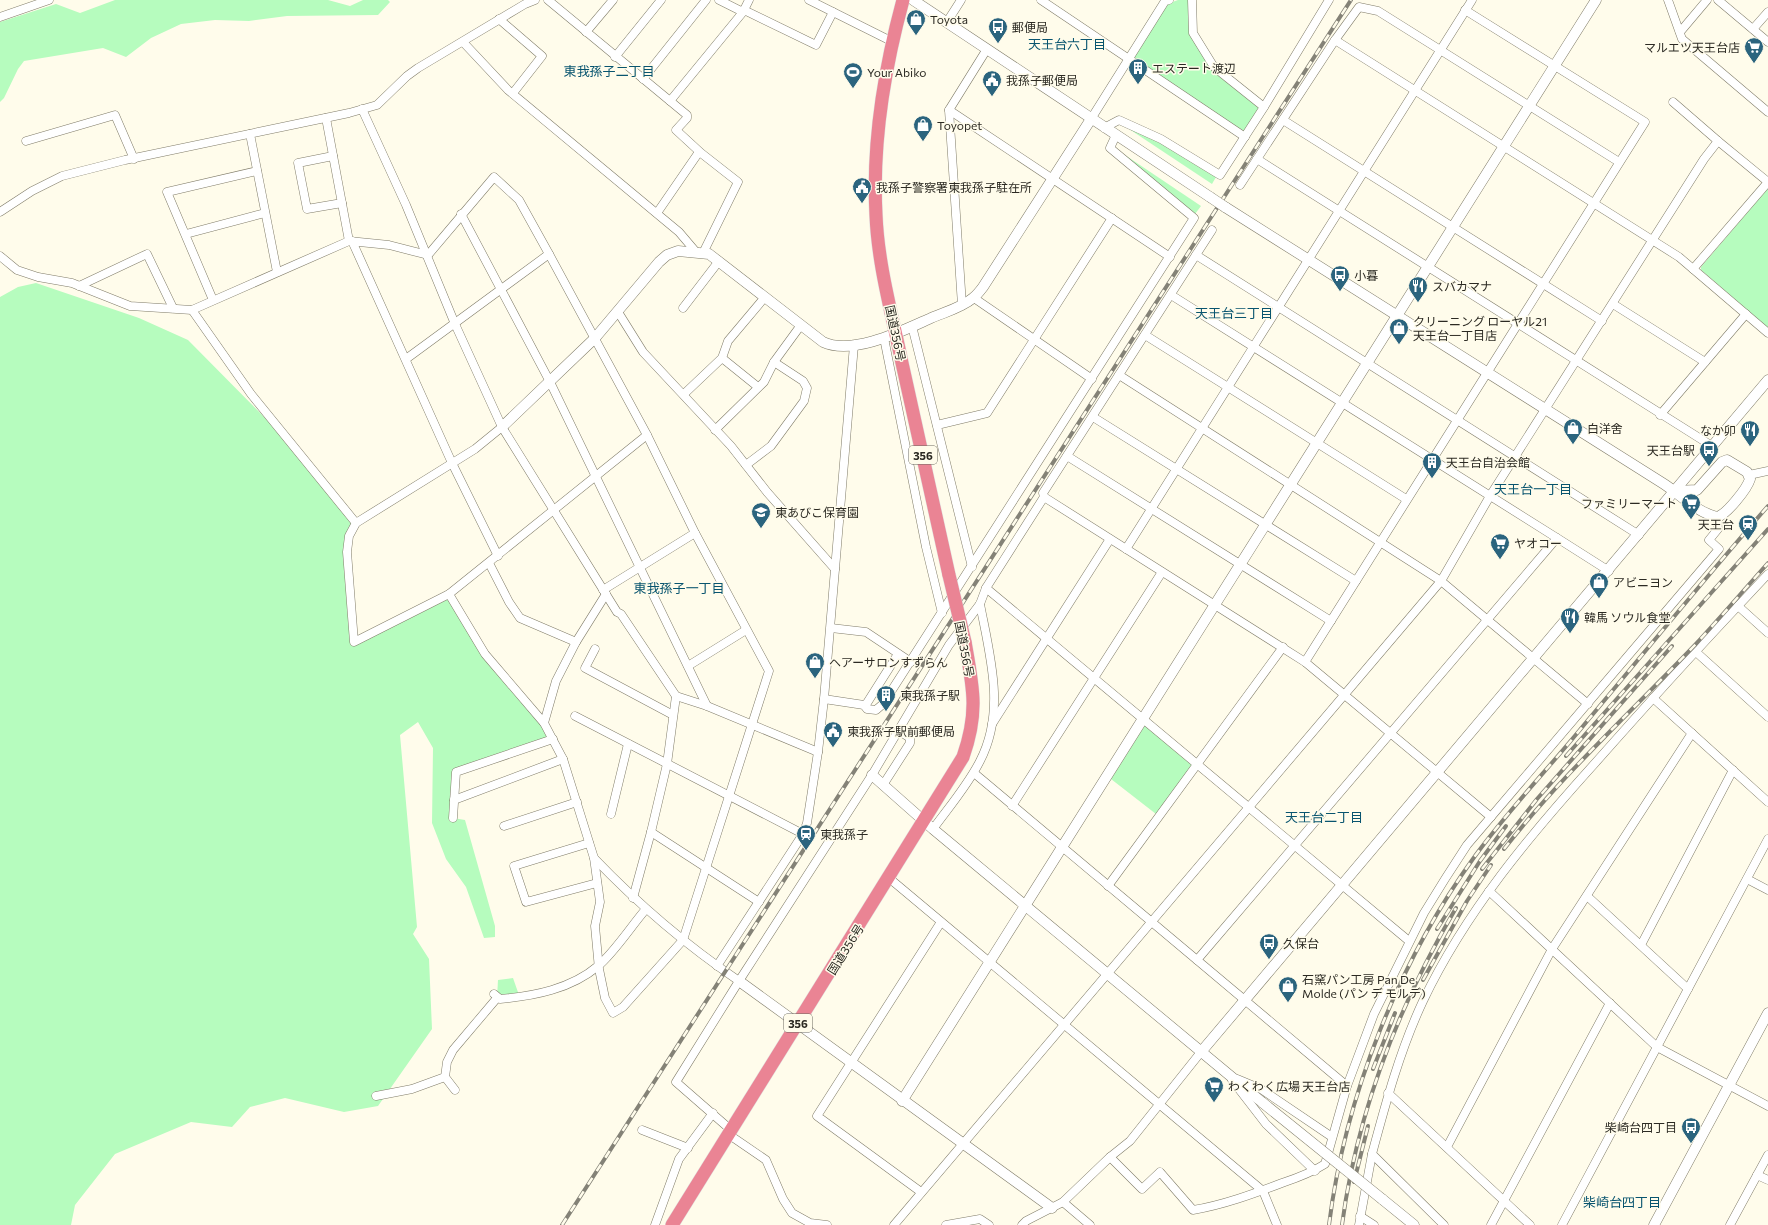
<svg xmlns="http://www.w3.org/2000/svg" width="1768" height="1225" font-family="Commissioner,'Noto Sans JP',sans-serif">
<rect width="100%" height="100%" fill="#fffceb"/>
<g fill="#b6fcbe">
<path d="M115,0h213l22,6 13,-6h25l2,2 -12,13 -91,1 -38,5 -34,-1 -34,4 -30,14 -25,19 -23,-9 -79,13 -6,8 -14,29 -4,4v-80l56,-18 24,9z"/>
<path d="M1178,0h11l2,34 21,35 49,39 -16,26 -113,-76 35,-54z"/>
<path d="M1120,123l39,19 57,35 -4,7z"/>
<path d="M1116,149l85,57 -6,8z"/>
<path d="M1768,188v140l-67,-58v-3z"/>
<path d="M36,283l103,35 49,22 100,101 68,82 -9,29 8,90 94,-48 36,60 68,85 -97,33 -3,46 12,2 30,106v11l-11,1 -18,-51 -20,-28 -14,-36 1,-75 -15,-26 -18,13 17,192 -4,7 16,25 3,70 -54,77 -34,6 -59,-14 -35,9 -18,20 -41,-5 -76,32 -40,51 -4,20h-71v-928l18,-10z"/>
<path d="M1145,725l48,41 -37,48 -45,-35z"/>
<path d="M513,978l7,20h-23l1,-18z"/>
</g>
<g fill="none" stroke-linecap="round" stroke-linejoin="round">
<defs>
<g id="minor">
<path d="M548,0l139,115v3l-11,12 25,23 37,29 -35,71"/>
<path d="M719,0l24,12"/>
<path d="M809,0l82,41"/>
<path d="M1041,0l204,137"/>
<path d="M1192,0l1,33 21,34 50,40"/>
<path d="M1668,0l14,39 86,73"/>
<path d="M1718,0l50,42"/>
<path d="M744,10l72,35 17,-33"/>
<path d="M0,17l49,-17"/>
<path d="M499,19l43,37 -29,37"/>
<path d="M947,22l14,-22"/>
<path d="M1753,29l15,-17"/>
<path d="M586,32l27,-32"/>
<path d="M1680,32l27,-32"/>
<path d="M1335,40l344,217 89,76"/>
<path d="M463,42l45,48 171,142 17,20"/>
<path d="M615,57l46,-57"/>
<path d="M643,79l63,-79"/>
<path d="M670,101l73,-89 6,-12"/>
<path d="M1673,102l45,39"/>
<path d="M362,109l44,96 49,119 47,103 115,185 4,2 55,82 31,10 111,46"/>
<path d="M949,110l221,147"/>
<path d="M326,118l23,123"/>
<path d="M1091,119l74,-118 4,-1"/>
<path d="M1283,120l319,201"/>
<path d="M1104,128l15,-8 42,19 59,36 44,-68 65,-107"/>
<path d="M250,134l27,138"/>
<path d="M26,141l89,-26 19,44"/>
<path d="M333,156l-35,7 9,46 35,-6"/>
<path d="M1257,159l455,287"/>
<path d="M1240,185l95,-145 24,-33 19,4 241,151"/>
<path d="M0,212l32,-21 30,-15 63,-16 224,-47 28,-8 30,-29 11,-8 107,-64 10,-4"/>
<path d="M657,213l42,-61"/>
<path d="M461,214l89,168 157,324"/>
<path d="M186,234l79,-21"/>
<path d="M352,241l100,222 46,93"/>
<path d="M1196,255l443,280"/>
<path d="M0,256l17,14 21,7 34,6 58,23 62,4 157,-69 40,4 39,10 66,-78 25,23 30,54 98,181 48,98 74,138 -86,269 -60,67 -10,6 -8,-15 -6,-29 -4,-43 5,-24 -6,-44 -31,-99 -19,-36 12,-42 20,-39 30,-48"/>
<path d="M1693,269l75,-87"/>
<path d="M79,286l68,-32 26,54"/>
<path d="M1171,295l386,243"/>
<path d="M974,298l118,81"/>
<path d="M213,300l-46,-108 90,-21"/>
<path d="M1613,304l92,58"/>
<path d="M962,305l-13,-195 38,-61"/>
<path d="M683,308l36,-47"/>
<path d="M192,310l59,84 105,129"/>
<path d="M618,312l25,40 88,94 36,46 68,77"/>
<path d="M912,326l60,241"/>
<path d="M1145,335l261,164"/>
<path d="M884,338l42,209 16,66"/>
<path d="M722,358l36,29"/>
<path d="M406,359l143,-105"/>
<path d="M1119,375l322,206 147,123"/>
<path d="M684,394l38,-36 6,-17 37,-44"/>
<path d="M1660,415l86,-101"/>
<path d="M1093,417l263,164"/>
<path d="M937,425l50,-12 125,-195"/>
<path d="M502,427l-27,22 -119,74 -7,13 -2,16 7,90 95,-48 198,-159"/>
<path d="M715,430l49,-48 10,-20 27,-37"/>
<path d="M1067,456l264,165"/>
<path d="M746,465l25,-19 33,-45 3,-13 -4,-7 -29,-19"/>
<path d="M1749,475l19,-4"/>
<path d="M1044,497l261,165 186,155"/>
<path d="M1126,549l346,-549"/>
<path d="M489,563l20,39 11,16 56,24"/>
<path d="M1768,574l-30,32 30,27"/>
<path d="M986,588l423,353"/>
<path d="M603,590l92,-57"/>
<path d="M449,594l36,60 59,69"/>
<path d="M831,628l35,4 45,30"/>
<path d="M595,649l-10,19 88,47"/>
<path d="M1696,652l72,65"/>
<path d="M1305,662l340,-540 -180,-112"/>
<path d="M688,666l58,-36"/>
<path d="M1653,698l115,104"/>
<path d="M824,699l40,6 3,4 9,1 7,-6 311,-486 -84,-70 6,-13"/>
<path d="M864,705l3,-2 31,-49"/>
<path d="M575,716l228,118"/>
<path d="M992,724l118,-185"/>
<path d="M974,773l223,187"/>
<path d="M883,785l27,-42v-5l-11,-7"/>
<path d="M454,800l109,-41"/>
<path d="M1012,806l150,-234"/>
<path d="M611,814l17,-70"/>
<path d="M453,818l3,-46 97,-33"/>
<path d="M504,826l73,-24"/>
<path d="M933,829c16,-22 35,-44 47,-68 26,-50 10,-105 0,-157"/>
<path d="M651,832l108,70"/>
<path d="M589,843l-75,23 12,36 71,-19"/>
<path d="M594,858c44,46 92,87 145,123"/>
<path d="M889,878l374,313 14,34"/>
<path d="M1747,879l21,11"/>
<path d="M1108,886l175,-239"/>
<path d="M1489,891l168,156 111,59"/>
<path d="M1587,896l101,93"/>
<path d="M633,898l18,-66 16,-68 9,-68"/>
<path d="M1641,945l92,-175"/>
<path d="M717,966l86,-132 4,-11 11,-71 6,-53 30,-354"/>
<path d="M494,994l6,5c34,-3 71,-10 98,-33 16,-13 34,-41 48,-57"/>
<path d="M1237,1079l24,10 71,48"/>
<path d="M1232,1080l34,44 49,47"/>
<path d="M1347,1086l-150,-126 360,-422 52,33"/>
<path d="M455,1090l-10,-13 2,-15 6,-12 44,-52"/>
<path d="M1388,1093l142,132"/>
<path d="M376,1096l36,-7 33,-12"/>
<path d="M642,1130l46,18"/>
<path d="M731,1130l-55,-48 63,-101 133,-206 77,-130 31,-41 6,-16 58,-91 -1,-4 169,-263"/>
<path d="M728,1134l38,26 17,39 9,14 18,10 17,2"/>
<path d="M1447,1147l105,-198 140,-216"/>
<path d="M1110,1157l32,32 18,-17 33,38c30,-5 60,-16 89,-27 15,-5 29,-10 43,-19l22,-78 27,-72 50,-101 21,-34 22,-34 252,-296 -10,-9 9,-11 -1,-12"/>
<path d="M1757,1175l11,5"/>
<path d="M921,1192l-104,-76 124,-194"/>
<path d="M1063,1202l27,23"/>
<path d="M1360,1216l14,9"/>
<path d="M655,1225l24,-66 34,-46"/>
<path d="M894,1225l547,-644 49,-85 214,-337 14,-18 50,41"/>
<path d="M946,1225l34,-6 9,6"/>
<path d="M1022,1225l4,-4 37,-19 47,-45 20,-16 71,-89"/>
<path d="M1359,1225l13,-71"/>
<path d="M1444,1225l-72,-71c14,-52 28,-104 51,-153 43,-90 107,-166 173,-239 47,-53 94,-105 142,-156"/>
<path d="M1491,1225l119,-222"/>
<path d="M1562,1225l206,-386"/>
<path d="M1730,1225l38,-70"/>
</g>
<g id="tertiary">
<path d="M913,0l297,197"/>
<path d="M1225,207l439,277c17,11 32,28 53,33 9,-2 30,-28 33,-38l-3,-7 -20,-12 -5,2 -25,28 -21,1"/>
<path d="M502,427l93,-89 64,-76 8,-7 11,-4 31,3 114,88c30,14 81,-12 108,-24 14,-6 30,-10 42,-20 4,-3 7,-7 10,-11l108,-168"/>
<path d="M872,775l61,54 330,274"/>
<path d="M739,981l313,227"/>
<path d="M1201,1052l567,-672"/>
<path d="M902,1101l694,-1101"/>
<path d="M1382,1199l32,26"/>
<path d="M1654,1225l114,-212"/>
</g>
<g id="trunk">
<path d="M903,0c-19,70 -31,142 -27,215 2,50 16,99 26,148 16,71 32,142 47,212"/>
<path d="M672,1225l291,-468c16,-45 10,-70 2,-115"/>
</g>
</defs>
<use href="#minor" stroke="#807c69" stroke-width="9"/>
<use href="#tertiary" stroke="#807c69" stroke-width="11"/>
<use href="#trunk" stroke="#e1e1e0" stroke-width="14"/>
<use href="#minor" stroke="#fff" stroke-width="8"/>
<use href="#tertiary" stroke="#fff" stroke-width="10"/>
<use href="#trunk" stroke="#ea8494" stroke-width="13"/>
<defs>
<g id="rail">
<path d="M1566,756l202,-227"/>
<path d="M1504,849c58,-74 127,-137 191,-204 25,-27 49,-55 73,-82"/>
<path d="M1482,869l55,-70 135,-153"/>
<path d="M1437,929l43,-68 26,-35"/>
<path d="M1423,980l44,-79 24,-36"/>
<path d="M1373,1069l22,-56"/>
<path d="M1354,1182l14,-56"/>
<path d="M562,1225l789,-1225"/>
<path d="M1329,1225c16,-129 70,-264 146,-369 35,-48 76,-90 113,-136 60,-72 119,-144 180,-214"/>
<path d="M1342,1225c15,-113 57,-220 114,-317"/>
</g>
</defs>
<use href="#rail" stroke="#848277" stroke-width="4"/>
<use href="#rail" stroke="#fffceb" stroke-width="2.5" stroke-dasharray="8" stroke-linecap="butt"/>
<defs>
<g id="tertiary-bridge">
<path d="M1210,197l15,10"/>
<path d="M1263,1103l119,96"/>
</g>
<path id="trunk-bridge" d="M949,575l16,67"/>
</defs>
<use href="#tertiary-bridge" stroke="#807c69" stroke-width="11" stroke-linecap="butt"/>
<use href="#trunk-bridge" stroke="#e1e1e0" stroke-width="14" stroke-linecap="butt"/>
<use href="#tertiary-bridge" stroke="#fff" stroke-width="10"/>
<use href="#trunk-bridge" stroke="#ea8494" stroke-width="13"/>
</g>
<defs>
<symbol id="shop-pin" viewBox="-11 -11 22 30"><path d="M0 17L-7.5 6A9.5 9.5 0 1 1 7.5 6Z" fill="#2b647e" stroke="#fffceb"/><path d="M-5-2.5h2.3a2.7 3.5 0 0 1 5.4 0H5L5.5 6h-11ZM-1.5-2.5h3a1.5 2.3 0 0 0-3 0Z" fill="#fff"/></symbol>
<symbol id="bus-pin" viewBox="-11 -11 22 30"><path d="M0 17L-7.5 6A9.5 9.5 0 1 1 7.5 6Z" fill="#2b647e" stroke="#fffceb"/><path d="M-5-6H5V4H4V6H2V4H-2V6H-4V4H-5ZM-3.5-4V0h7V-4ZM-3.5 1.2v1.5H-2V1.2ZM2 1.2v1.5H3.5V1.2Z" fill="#fff"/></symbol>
<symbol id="supermarket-pin" viewBox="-11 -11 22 30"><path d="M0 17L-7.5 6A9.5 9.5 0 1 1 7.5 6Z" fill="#2b647e" stroke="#fffceb"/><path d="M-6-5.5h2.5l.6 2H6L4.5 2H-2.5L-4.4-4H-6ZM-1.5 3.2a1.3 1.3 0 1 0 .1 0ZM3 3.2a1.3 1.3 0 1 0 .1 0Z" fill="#fff"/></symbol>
<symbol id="building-pin" viewBox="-11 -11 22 30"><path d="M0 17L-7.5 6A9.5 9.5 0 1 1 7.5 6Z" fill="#2b647e" stroke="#fffceb"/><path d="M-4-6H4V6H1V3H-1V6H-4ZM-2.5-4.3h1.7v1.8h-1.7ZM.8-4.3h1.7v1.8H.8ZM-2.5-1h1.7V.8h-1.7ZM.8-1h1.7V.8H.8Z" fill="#fff"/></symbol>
<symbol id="stadium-pin" viewBox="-11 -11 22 30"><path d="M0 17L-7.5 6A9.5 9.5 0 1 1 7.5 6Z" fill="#2b647e" stroke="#fffceb"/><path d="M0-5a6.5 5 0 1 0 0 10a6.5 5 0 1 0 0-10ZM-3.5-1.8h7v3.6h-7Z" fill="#fff"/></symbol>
<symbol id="civic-pin" viewBox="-11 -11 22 30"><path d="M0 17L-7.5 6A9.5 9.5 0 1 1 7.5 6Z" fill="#2b647e" stroke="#fffceb"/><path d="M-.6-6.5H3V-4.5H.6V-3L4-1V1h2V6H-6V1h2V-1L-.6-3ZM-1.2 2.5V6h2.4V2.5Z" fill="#fff"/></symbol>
<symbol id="restaurant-pin" viewBox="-11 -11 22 30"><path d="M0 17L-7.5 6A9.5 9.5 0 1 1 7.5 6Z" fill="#2b647e" stroke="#fffceb"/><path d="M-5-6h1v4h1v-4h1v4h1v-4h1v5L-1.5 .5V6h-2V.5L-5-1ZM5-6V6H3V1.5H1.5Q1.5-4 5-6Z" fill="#fff"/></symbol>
<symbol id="school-pin" viewBox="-11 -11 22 30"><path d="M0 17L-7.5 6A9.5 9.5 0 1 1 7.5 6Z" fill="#2b647e" stroke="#fffceb"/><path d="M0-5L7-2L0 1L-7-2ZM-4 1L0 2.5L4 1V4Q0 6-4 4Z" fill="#fff"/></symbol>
<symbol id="station-pin" viewBox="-11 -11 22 30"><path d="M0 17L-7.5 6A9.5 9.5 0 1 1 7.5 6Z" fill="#2b647e" stroke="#fffceb"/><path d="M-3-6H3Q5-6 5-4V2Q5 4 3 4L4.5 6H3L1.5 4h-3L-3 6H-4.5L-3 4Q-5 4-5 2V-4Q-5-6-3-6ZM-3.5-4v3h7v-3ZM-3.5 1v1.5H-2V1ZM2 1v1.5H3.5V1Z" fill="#fff"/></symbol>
</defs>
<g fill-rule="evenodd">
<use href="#shop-pin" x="905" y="8" width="22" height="30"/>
<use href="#bus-pin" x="987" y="16" width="22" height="30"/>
<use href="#supermarket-pin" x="1743" y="36" width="22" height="30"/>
<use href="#building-pin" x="1127" y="57" width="22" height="30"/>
<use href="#stadium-pin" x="842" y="61" width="22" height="30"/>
<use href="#civic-pin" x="981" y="69" width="22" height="30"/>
<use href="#shop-pin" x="912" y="114" width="22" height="30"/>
<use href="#civic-pin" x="851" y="176" width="22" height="30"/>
<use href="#bus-pin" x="1329" y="264" width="22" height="30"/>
<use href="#restaurant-pin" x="1407" y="275" width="22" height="30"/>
<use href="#shop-pin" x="1388" y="317" width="22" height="30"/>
<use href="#shop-pin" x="1562" y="417" width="22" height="30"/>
<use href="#restaurant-pin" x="1739" y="419" width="22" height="30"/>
<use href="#bus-pin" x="1698" y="439" width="22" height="30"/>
<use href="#building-pin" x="1421" y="451" width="22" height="30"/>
<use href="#supermarket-pin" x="1680" y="492" width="22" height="30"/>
<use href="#school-pin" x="750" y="501" width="22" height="30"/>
<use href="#station-pin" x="1737" y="513" width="22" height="30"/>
<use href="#supermarket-pin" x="1489" y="532" width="22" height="30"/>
<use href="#shop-pin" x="1588" y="571" width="22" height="30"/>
<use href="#restaurant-pin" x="1559" y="606" width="22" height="30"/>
<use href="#shop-pin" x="804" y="651" width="22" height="30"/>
<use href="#building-pin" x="875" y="684" width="22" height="30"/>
<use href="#civic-pin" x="822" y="720" width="22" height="30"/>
<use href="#station-pin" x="795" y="823" width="22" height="30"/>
<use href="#bus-pin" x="1258" y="932" width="22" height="30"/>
<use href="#shop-pin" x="1277" y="975" width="22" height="30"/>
<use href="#supermarket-pin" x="1203" y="1075" width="22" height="30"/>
<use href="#bus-pin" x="1680" y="1116" width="22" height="30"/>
</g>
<g text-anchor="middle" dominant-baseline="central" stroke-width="3" stroke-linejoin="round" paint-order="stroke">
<g fill="#fffceb" stroke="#6b695f" stroke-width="1">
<rect x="909" y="446" width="28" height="18" rx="3"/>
<rect x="784" y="1014" width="28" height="18" rx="3"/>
</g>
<g font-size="11" font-weight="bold" fill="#2c2a23">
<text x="923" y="455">356</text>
<text x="798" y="1023">356</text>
</g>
<g font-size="12" fill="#2c2a23" stroke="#fffceb" text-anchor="start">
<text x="930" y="19">Toyota</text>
<text x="1012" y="27">郵便局</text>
<text x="1740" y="47" text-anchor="end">マルエツ天王台店</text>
<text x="1152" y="68">エステート渡辺</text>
<text x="867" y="72">Your Abiko</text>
<text x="1006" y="80">我孫子郵便局</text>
<text x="937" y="125">Toyopet</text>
<text x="876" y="187">我孫子警察署東我孫子駐在所</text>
<text x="1354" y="275">小暮</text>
<text x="1432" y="286">スバカマナ</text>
<text x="1413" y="321">クリーニング ローヤル21<tspan x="1413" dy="14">天王台一丁目店</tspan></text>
<text x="1587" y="428">白洋舍</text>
<text x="1736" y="430" text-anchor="end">なか卯</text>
<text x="1695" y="450" text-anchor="end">天王台駅</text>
<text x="1446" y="462">天王台自治会館</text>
<text x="1677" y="503" text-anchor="end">ファミリーマート</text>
<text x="775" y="512">東あびこ保育園</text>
<text x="1734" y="524" text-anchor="end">天王台</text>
<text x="1514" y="543">ヤオコー</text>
<text x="1613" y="582">アビニヨン</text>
<text x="1584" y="617">韓馬 ソウル食堂</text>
<text x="829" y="662">ヘアーサロンすずらん</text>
<text x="900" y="695">東我孫子駅</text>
<text x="847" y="731">東我孫子駅前郵便局</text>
<text x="820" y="834">東我孫子</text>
<text x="1283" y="943">久保台</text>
<text x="1302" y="979">石窯パン工房 Pan De<tspan x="1302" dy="14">Molde (パン デ モルデ)</tspan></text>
<text x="1228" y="1086">わくわく広場 天王台店</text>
<text x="1677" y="1127" text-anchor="end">柴崎台四丁目</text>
</g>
<g font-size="12" fill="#2c2a23" stroke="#fffceb">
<text transform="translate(896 333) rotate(78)">国道356号</text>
<text transform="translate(965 649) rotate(79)">国道356号</text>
<text transform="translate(845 949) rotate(-58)">国道356号</text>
</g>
<g font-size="13" fill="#08546f" stroke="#fffceb">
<text x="1067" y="44">天王台六丁目</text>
<text x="609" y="71">東我孫子二丁目</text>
<text x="1234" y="313">天王台三丁目</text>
<text x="1533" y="489">天王台一丁目</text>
<text x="679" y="588">東我孫子一丁目</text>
<text x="1324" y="817">天王台二丁目</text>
<text x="1622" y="1202">柴崎台四丁目</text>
</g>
</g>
</svg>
